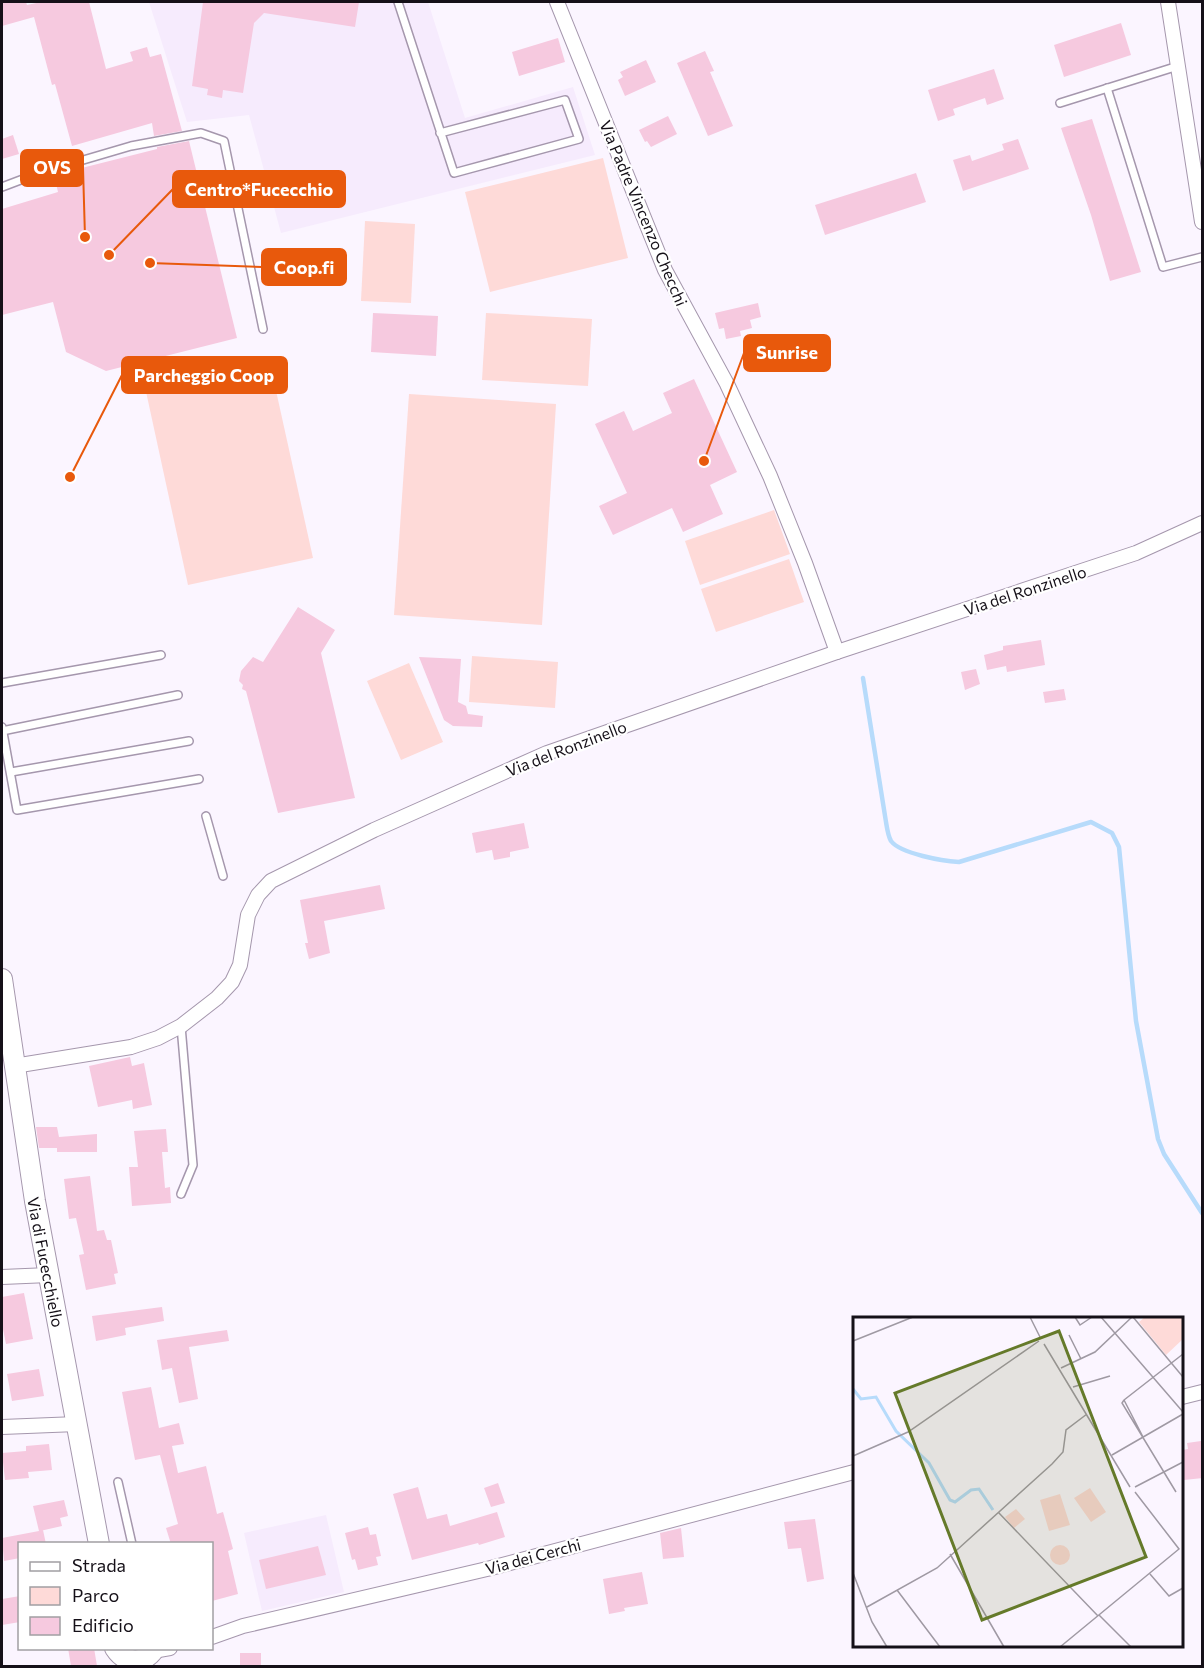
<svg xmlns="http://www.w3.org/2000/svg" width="1204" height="1668" font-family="Commissioner,sans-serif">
<rect width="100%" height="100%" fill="#fbf5ff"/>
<g fill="#f6ebfd">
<path d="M149,2h279l37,116 108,-31 22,68 -314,78 -32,-118 -62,7z"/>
<path d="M326,1515l18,77 -82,19 -18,-78z"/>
</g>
<g fill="#fedad8">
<path d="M603,158l25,100 -138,34 -25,-100z"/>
<path d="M365,221l50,3 -4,79 -50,-2z"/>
<path d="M486,313l106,6 -4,67 -106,-6z"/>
<path d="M269,359l44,199 -125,27 -43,-198z"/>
<path d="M409,394l147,10 -14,221 -148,-10z"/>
<path d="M774,510l16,44 -90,31 -15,-44z"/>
<path d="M789,559l15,43 -88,30 -15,-43z"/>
<path d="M472,656l86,6 -3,46 -86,-6z"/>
<path d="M409,663l34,79 -42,18 -34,-79z"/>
</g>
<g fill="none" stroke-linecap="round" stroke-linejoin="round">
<path stroke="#b7dbfb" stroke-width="4.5" d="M863,678l23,144c1,6 2,14 5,19 10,13 52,20 68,21l132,-40 21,11 7,14 17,174 22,118 6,15 38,59"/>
</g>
<g fill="#f6c9df">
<path d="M2,2h24l1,3 14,-3h48l17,67 27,-8 -3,-9 17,-5 3,10 11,-3 21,77 -28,5 -2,-13 -80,23 -17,-62 -3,1 -18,-68 -32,9z"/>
<path d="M203,2h156l-4,25 -91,-14 -10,10 -11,70 -20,-3 -1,8 -15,-3 1,-6 -16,-3z"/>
<path d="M1121,23l10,32 -67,22 -10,-32z"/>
<path d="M558,38l7,24 -46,14 -7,-24z"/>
<path d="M705,51l9,20 -4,1 23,54 -25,10 -31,-73z"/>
<path d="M646,60l10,22 -31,14 -7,-16 5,-3 -3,-5z"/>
<path d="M994,69l10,30 -17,6 -2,-7 -32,11 2,6 -17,6 -10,-31z"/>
<path d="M668,116l9,18 -26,13 -4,-6 -2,1 -6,-12z"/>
<path d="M1092,119l49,153 -31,9 -19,-66 -30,-87z"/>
<path d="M13,135l6,19 -17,5v-20z"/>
<path d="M1018,139l11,30 -66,22 -10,-31 17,-5 2,6 32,-11 -2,-6z"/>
<path d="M189,141l48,197 -131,33 -40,-19 -13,-50 -51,13v-106l56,-17 -4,-17 103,-26v-2z"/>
<path d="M916,173l10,29 -101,33 -10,-30z"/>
<path d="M758,303l3,14 -11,3 2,8 -12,3 1,5 -15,3 -2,-11 -5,1 -4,-16z"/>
<path d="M373,313l65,3 -2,40 -65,-4z"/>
<path d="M694,379l43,93 -27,13 13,29 -40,18 -11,-24 -59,27 -14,-29 28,-13 -32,-69 29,-13 9,20 39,-18 -9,-20z"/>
<path d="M298,607l37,23 -14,23 34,145 -77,15 -32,-122 -4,-2 1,-4 -4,-4 2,-10 12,-14 10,5z"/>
<path d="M1041,640l4,25 -38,7 -1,-6 -19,4 -3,-15 19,-5v-4z"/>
<path d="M419,657l42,2 -3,43 8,4 2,8 15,2 -1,11 -29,-1 -9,-6z"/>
<path d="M976,669l4,15 -15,6 -4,-18z"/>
<path d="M1064,689l2,11 -21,3 -2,-11z"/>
<path d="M524,823l5,25 -19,4v5l-16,3 -2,-10 -16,3 -4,-20z"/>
<path d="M380,885l5,24 -61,12 6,32 -21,6 -4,-16h3l-8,-43z"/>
<path d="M130,1057l2,9 12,-3 8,42 -19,4 -1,-9 -34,7 -9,-41z"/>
<path d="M36,1127h21l2,10 38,-3v18h-40v-4h-18z"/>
<path d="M166,1129l2,23h-6l3,36 5,-1 1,16 -39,3 -3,-39h9l-4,-36z"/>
<path d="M90,1176l7,55 7,-1 3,10h4l7,33 -4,1 2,10 -30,6 -7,-35 5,-1 -8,-36 -7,1 -5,-40z"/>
<path d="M24,1293l9,46 -27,5 -4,-20v-27z"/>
<path d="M162,1307l2,14 -39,7 1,7 -30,6 -4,-25z"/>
<path d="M227,1330l2,11 -40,6 9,52 -19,4 -7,-35 -10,2 -5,-30z"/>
<path d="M39,1369l5,27 -32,5 -5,-27z"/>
<path d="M151,1387l8,41 20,-5 5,21 -12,2 6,27 28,-7 11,48 6,-2 10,37 -5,2 10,43 -26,7v-57h-41l-5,-16 12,-4 -18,-69 -25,5 -13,-68z"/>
<path d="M1201,1441l2,37 -19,2 -2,-30 6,-1 -1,-6z"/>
<path d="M49,1444l3,26 -24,2 1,6 -24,2 -3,-27 24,-2v-5z"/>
<path d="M498,1483l7,20 -14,4 -7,-19z"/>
<path d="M418,1487l9,32 20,-5 3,12 47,-14 8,25 -26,8 -1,-2 -66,17 -19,-66z"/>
<path d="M64,1500l4,16 -8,2 2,8 -22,5 3,-1 3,14h-26v14l-16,3 -2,-23 37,-7 -6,-25z"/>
<path d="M815,1519l9,60 -17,3 -6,-34 -13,1 -4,-27z"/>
<path d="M368,1527l2,8 6,-1 5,22 -5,1 2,8 -20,5 -3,-11 -3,1 -7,-27z"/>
<path d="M681,1528l3,29 -21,2 -3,-26z"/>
<path d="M318,1546l8,29 -60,14 -7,-29z"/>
<path d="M642,1572l6,32 -24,4 1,3 -16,3 -6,-35z"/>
<path d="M20,1596v26l-18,3v-26z"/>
<path d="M68,1648h26l3,18h-26z"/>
<rect x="240" y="1653" width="21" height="13"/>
</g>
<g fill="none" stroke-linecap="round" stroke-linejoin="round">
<defs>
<g id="service">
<path d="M398,2l56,171 125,-34 -14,-39 -125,33"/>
<path d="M1107,88l56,179 39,-10"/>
<path d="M1060,103l118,-37"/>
<path d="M2,187l37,-14 92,-27 70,-13 23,8 39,188"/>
<path d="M2,683l159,-28"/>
<path d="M2,727l15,83 182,-31"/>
<path d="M2,731l176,-36"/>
<path d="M11,772l178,-31"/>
<path d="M206,816l17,60"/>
<path d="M181,1026l12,139 -12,29"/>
<path d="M118,1482l14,62"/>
</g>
<g id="minor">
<path d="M557,2l108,268 62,114 43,92 35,87 32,89"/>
<path d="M1168,2l34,220"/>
<path d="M14,1066l117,-19 27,-9 23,-12 36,-28 15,-16 8,-17 8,-50 10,-20 13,-14 103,-51 173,-77 290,-101 299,-99 66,-30"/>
<path d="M2,1277l47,-2"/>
<path d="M1182,1397l20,-5"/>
<path d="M2,1427l75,-3"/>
<path d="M212,1637l31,-11 244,-57 367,-97"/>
<path d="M153,1651l17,-3"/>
</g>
<g id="secondary">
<path d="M2,979l33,222 64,343"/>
<path d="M115,1648c11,17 30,16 40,0"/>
</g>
</defs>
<use href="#service" stroke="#a597ad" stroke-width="10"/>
<use href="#minor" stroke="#a597ad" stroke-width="16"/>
<use href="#secondary" stroke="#a597ad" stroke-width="22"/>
<use href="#service" stroke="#fff" stroke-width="7"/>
<use href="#minor" stroke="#fff" stroke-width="14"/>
<use href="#secondary" stroke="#fff" stroke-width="20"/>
</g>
<g text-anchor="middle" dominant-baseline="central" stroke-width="4.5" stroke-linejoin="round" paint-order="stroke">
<g font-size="16" fill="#151018" stroke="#fff">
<text transform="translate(644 213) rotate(67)">Via Padre Vincenzo Checchi</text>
<text transform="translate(1025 590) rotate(-18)">Via del Ronzinello</text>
<text transform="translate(566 748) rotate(-21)">Via del Ronzinello</text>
<text transform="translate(46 1262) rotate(79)">Via di Fucecchiello</text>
<text transform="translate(533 1556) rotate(-15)">Via dei Cerchi</text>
</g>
</g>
<g transform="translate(853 1317)">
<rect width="330" height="330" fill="#fbf5ff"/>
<path d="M292,0h38v22l-17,16 -27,-33zM237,171l16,24 -15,10 -17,-24zM207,177l10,31 -21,6 -9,-31zM163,192l9,10 -11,9 -9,-11zM197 238a10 10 0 1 1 20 0a10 10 0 1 1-20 0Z" fill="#fedad8"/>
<path fill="none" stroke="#b7dbfb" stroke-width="3" d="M0,72l8,10 15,-2 20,34 33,32 21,37 5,2 16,-12 8,-1 14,21"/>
<path fill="none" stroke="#9f99a3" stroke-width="1.5" d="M177,0l11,22M222,0l5,8 12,-8M248,0l82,95M280,0l50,60M216,18l12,24M0,24l60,-24M191,27l86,143M208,51l34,-16 37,-35M220,70l37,-11M271,83l-2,3 54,89M271,83l59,-46M271,83l19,37M259,138l71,-41M0,139l55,-24 131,-91M282,170l48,-25M145,195l100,104M97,237l54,93M0,256l19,49 15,25M297,257l19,22 14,-8M44,273l43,57M14,290l70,-39 115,-104 11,-12 3,-22 21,-16M246,298l32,32M207,330l119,-98 -44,-57"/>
<path fill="#657a2a" fill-opacity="0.15" stroke="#657a2a" stroke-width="3" d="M206,14l87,226 -164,63 -87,-227z"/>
<rect width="330" height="330" fill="none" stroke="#151018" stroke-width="3"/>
</g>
<path fill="none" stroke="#e8590c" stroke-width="2" d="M85 237L83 168M109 255L173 189M150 263L262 267M704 461L744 353M70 477L122 375"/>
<g fill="#e8590c" stroke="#fff" stroke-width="2">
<circle cx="85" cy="237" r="6"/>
<circle cx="109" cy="255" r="6"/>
<circle cx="150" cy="263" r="6"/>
<circle cx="704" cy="461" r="6"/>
<circle cx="70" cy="477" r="6"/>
</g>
<g fill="#e8590c" stroke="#e8590c" stroke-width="2">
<rect x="21" y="150" width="62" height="36" rx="6"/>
<rect x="173" y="171" width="172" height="36" rx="6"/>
<rect x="262" y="249" width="84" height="36" rx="6"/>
<rect x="744" y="335" width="86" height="36" rx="6"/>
<rect x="122" y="357" width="165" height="36" rx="6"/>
</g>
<g font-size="18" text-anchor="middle" font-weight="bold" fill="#fff">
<text x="52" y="174">OVS</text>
<text x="259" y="196">Centro*Fucecchio</text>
<text x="304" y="274">Coop.fi</text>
<text x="787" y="359">Sunrise</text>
<text x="204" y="382">Parcheggio Coop</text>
</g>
<rect width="1204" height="1668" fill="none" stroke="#151018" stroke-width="6"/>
<rect x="18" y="1542" width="195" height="108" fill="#ffffff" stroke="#a19fa3" stroke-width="1.5"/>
<rect x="30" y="1562" width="30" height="9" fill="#ffffff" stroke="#a19fa3" stroke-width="1.5"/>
<text x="72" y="1572" font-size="18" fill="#151018">Strada</text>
<rect x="30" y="1587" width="30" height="18" fill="#fedad8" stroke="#a19fa3" stroke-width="1.5"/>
<text x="72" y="1602" font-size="18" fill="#151018">Parco</text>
<rect x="30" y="1617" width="30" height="18" fill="#f6c9df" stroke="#a19fa3" stroke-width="1.5"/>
<text x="72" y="1632" font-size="18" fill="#151018">Edificio</text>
</svg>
